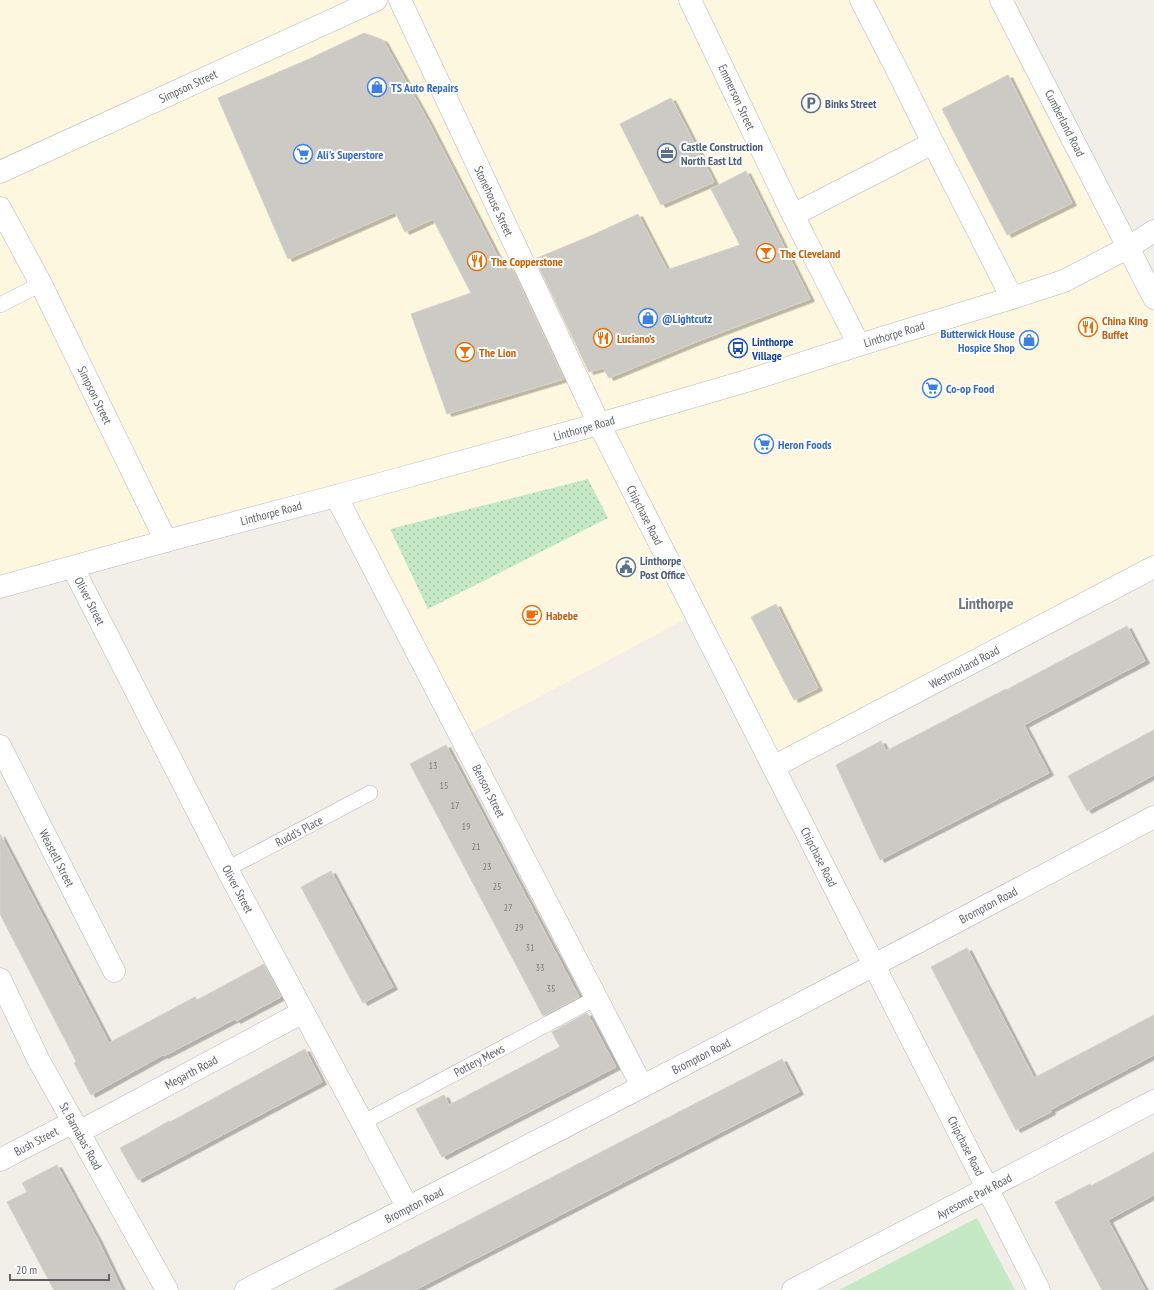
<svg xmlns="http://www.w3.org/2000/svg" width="1154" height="1290" font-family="'PT Sans Narrow',sans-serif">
<defs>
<pattern id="grass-dots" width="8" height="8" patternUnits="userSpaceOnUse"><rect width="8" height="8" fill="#c5e8c5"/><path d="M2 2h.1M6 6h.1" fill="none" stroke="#a3c0a4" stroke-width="1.8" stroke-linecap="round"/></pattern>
<filter id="shadow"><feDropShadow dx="4.5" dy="2.5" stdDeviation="0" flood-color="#0004"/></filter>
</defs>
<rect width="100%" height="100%" fill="#f1efe8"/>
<path fill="#fef7e0" d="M0,0h1002l152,298v269l-381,200 -78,-153 -233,124 -126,-242 -336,84z"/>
<path fill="url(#grass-dots)" d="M588,479l20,39 -180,91 -38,-80z"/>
<path fill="#c5e8c5" d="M977,1218l38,72h-176z"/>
<g fill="#cccac5" stroke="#d6d1c6" filter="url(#shadow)">
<path d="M364,33l19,7 46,83 76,148 7,-3 52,111 -117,35 -36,-100 60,-21 -38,-74 -28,13 -10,-20 -107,47 -70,-161 89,-38z"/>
<path d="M1008,75l64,128 -65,32 -65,-126z"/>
<path d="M671,98l43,84 -53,23 -41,-81z"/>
<path d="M746,171l64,128 -109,41 -92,38 -6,-10 -14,4 -54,-113 60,-25 43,-20 29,56 73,-25 -29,-56z"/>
<path d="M776,604l42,84 -24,12 -43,-83z"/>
<path d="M1127,626l18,35 -121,64 25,48 -169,87 -44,-95 45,-24 5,10 120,-62v1z"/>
<path d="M1154,730v45l-67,36 -19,-35z"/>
<path d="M446,745l133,252 -36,19 -133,-252z"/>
<path d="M0,834l109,209 86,-46 2,3 67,-36 17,33 -45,24 -1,-2 -71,37 -1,-1 -72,40 -17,-32 2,-2 -76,-147z"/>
<path d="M331,871l62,116 -30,16 -62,-116z"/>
<path d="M967,948l67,130 120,-63v40l-104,55 1,2 -35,18 -85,-163z"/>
<path d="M587,1013l29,54 -174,90 -26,-48 28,-14 5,10 111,-58 -8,-15z"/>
<path d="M305,1049l17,33 -184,98 -18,-32 25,-13 24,-14 1,1z"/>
<path d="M782,1059l17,33 -384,198h-82z"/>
<path d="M1154,1152v43l-46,25 37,70h-43l-47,-88 35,-18 1,2z"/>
<path d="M57,1165l41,75 24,50h-68l-47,-88 20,-10 -5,-9z"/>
</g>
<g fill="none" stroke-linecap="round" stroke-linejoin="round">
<defs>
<g id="lane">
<path d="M0,305l41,-21"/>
<path d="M227,869l143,-76"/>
<path d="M362,1123l234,-125"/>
</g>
<g id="street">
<path d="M400,0l199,424 440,866"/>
<path d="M690,0l103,215 66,130"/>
<path d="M1001,0l153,298"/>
<path d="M933,143l79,155"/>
<path d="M0,172l376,-172"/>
<path d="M0,208l41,76 125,257"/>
<path d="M793,215l140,-72 -36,-73 -36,-70"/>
<path d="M336,496l306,590"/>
<path d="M73,568l154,301 181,339"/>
<path d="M0,746l114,225"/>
<path d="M773,767l381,-200"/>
<path d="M0,979l38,80 129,231"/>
<path d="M79,1132l224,-120"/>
<path d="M0,1160l73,-38"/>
<path d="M246,1290c305,-154 607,-313 908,-473"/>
<path d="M793,1290l361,-189"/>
</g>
<path id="secondary" d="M0,587l166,-46 170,-45 263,-72 151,-44 109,-35 153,-47 52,-17 65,-34 25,-16"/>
</defs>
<use href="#lane" stroke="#b5b8bc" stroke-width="16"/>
<use href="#street" stroke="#b5b8bc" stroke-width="23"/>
<use href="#secondary" stroke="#b6babf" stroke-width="23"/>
<use href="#lane" stroke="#fff" stroke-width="15"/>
<use href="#street" stroke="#fff" stroke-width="22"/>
<use href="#secondary" stroke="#fff" stroke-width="22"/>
</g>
<defs>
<symbol id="shop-ring" viewBox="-11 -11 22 22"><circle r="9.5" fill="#fff" stroke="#3f7fe0" stroke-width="1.5"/><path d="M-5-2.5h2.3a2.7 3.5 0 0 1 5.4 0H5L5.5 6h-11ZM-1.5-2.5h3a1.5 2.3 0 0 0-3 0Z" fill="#3f7fe0"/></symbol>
<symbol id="parking-ring" viewBox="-11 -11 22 22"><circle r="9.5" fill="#fff" stroke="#5c6f8a" stroke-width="1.5"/><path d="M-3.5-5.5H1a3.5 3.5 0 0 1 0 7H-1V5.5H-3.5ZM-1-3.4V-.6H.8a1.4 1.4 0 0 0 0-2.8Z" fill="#5c6f8a"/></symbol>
<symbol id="office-ring" viewBox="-11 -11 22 22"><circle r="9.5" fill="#fff" stroke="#5c6f8a" stroke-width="1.5"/><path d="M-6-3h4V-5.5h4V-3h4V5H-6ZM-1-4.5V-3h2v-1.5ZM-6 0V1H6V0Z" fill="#5c6f8a"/></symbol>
<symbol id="supermarket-ring" viewBox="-11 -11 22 22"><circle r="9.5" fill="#fff" stroke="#3f7fe0" stroke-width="1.5"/><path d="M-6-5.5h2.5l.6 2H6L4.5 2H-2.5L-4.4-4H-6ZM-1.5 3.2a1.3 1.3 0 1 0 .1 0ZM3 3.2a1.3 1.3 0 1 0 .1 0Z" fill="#3f7fe0"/></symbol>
<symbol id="bar-ring" viewBox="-11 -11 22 22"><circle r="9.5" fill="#fff" stroke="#e8710a" stroke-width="1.5"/><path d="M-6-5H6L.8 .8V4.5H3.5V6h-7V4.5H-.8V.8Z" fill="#e8710a"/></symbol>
<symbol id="restaurant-ring" viewBox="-11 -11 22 22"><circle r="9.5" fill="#fff" stroke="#e8710a" stroke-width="1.5"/><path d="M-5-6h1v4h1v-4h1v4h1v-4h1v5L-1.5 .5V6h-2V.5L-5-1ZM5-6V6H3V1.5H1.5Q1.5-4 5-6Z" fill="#e8710a"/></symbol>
<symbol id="bus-ring" viewBox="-11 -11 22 22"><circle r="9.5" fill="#fff" stroke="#1a4fb4" stroke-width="1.5"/><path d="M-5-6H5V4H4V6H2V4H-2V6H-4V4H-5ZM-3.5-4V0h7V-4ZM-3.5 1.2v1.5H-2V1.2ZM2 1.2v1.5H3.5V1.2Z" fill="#1a4fb4"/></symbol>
<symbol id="civic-ring" viewBox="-11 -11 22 22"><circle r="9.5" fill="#fff" stroke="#5c6f8a" stroke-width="1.5"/><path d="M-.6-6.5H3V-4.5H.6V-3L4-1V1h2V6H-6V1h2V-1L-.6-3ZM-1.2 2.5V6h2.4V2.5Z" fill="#5c6f8a"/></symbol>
<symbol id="cafe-ring" viewBox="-11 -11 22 22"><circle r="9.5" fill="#fff" stroke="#e8710a" stroke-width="1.5"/><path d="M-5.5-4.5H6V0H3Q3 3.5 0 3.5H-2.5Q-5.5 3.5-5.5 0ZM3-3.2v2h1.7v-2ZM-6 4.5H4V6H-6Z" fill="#e8710a"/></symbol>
</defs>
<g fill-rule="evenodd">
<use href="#shop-ring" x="366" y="76" width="22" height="22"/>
<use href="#parking-ring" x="800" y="92" width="22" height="22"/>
<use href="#office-ring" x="656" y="142" width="22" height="22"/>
<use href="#supermarket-ring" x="292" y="143" width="22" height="22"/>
<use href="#bar-ring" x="755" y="242" width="22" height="22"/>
<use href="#restaurant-ring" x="466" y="250" width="22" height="22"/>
<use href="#shop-ring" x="637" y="307" width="22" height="22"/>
<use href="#restaurant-ring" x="1077" y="316" width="22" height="22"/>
<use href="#restaurant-ring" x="592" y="327" width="22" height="22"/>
<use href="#shop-ring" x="1018" y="329" width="22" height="22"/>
<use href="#bus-ring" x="727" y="337" width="22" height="22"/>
<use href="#bar-ring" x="454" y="341" width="22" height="22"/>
<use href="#supermarket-ring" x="921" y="377" width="22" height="22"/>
<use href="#supermarket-ring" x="753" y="433" width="22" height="22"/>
<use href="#civic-ring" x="615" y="556" width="22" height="22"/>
<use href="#cafe-ring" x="521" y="604" width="22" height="22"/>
</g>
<g text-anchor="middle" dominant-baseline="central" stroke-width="4" stroke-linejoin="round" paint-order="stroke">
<g font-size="10" fill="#7a7d7f">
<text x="433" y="765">13</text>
<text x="444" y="785">15</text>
<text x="455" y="805">17</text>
<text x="466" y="826">19</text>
<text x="476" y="846">21</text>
<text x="487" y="866">23</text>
<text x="497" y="886">25</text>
<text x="508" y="907">27</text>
<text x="519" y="927">29</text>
<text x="530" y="947">31</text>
<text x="540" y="967">33</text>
<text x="551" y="988">35</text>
</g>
<g font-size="12" fill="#5f6368" stroke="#fff">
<text transform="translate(188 86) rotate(-25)">Simpson Street</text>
<text transform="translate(737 97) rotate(65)">Emmerson Street</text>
<text transform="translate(1065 123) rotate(63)">Cumberland Road</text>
<text transform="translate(494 201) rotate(65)">Stonehouse Street</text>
<text transform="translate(894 334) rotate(-17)">Linthorpe Road</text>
<text transform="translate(95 395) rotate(64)">Simpson Street</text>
<text transform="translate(584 428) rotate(-16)">Linthorpe Road</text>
<text transform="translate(271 513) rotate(-15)">Linthorpe Road</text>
<text transform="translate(645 515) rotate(63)">Chipchase Road</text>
<text transform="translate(90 601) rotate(63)">Oliver Street</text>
<text transform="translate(964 667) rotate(-28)">Westmorland Road</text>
<text transform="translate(489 791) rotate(63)">Benson Street</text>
<text transform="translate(299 831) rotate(-28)">Rudd's Place</text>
<text transform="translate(819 857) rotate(63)">Chipchase Road</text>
<text transform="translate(57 858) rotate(63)">Weastell Street</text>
<text transform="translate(238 889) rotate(62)">Oliver Street</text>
<text transform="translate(988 905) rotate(-28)">Brompton Road</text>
<text transform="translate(701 1056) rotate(-27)">Brompton Road</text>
<text transform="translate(479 1060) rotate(-28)">Pottery Mews</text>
<text transform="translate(191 1072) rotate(-28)">Megarth Road</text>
<text transform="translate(81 1136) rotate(61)">St. Barnabas' Road</text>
<text transform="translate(36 1141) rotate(-28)">Bush Street</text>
<text transform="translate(966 1146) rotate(63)">Chipchase Road</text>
<text transform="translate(974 1196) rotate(-28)">Ayresome Park Road</text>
<text transform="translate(414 1205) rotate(-27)">Brompton Road</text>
</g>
<g font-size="12" font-weight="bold" fill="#366cbe" stroke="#fff" text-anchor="start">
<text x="391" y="87">TS Auto Repairs</text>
<text x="317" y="154">Ali's Superstore</text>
<text x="662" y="318">@Lightcutz</text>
<text x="1015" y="333" text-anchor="end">Butterwick House<tspan x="1015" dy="14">Hospice Shop</tspan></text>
<text x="946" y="388">Co-op Food</text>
<text x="778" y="444">Heron Foods</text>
</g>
<g font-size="12" font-weight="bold" fill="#4e5e75" stroke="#fff" text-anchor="start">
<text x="825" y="103">Binks Street</text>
<text x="681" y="146">Castle Construction<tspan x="681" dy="14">North East Ltd</tspan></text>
<text x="640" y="560">Linthorpe<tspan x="640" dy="14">Post Office</tspan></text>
</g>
<g font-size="12" font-weight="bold" fill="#c56008" stroke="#fff" text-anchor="start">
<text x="780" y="253">The Cleveland</text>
<text x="491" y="261">The Copperstone</text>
<text x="1102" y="320">China King<tspan x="1102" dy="14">Buffet</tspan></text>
<text x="617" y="338">Luciano’s</text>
<text x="479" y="352">The Lion</text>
<text x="546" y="615">Habebe</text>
</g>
<g font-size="12" font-weight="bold" fill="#164399" stroke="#fff" text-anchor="start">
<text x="752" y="341">Linthorpe<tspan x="752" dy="14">Village</tspan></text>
</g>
<g font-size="16" font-weight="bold" fill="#70757a" stroke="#fff">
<text x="986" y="603">Linthorpe</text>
</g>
</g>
<path d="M10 1274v6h99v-6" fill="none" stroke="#5f6368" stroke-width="2"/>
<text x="16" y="1274" font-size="12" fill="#5f6368" stroke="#ffffff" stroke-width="3" paint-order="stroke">20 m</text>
</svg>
